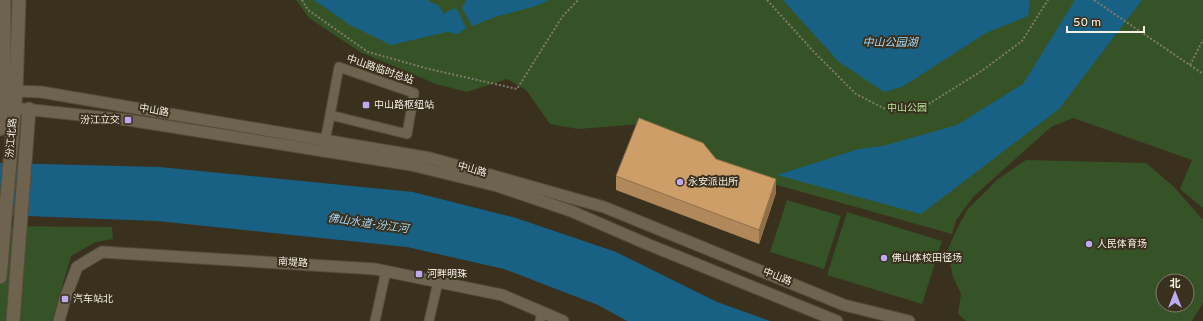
<svg xmlns="http://www.w3.org/2000/svg" width="1203" height="321" font-family="Overpass,'Noto Sans SC',sans-serif">
<rect width="100%" height="100%" fill="#3a301e"/>
<g fill="#355326" fill-rule="evenodd">
<path d="M296,0h907v208l-23,-19 12,-29 -119,-42 -22,9 -77,69 -18,24 -4,14 -235,-66 -76,-44 -63,5 -28,-5 -24,-34 -19,-11 -40,13 -31,-8 -76,-32 -51,-34z"/>
<path d="M1026,160l120,3 28,24 29,33v83l-11,18h-226l-8,-7 3,-20 -8,-17 -6,-26 9,-20 11,-21 31,-31zM1163,281h24v24h-24z"/>
<path d="M787,200l54,16 -17,53 -54,-17z"/>
<path d="M847,212l95,29 -20,63 -95,-29z"/>
<path d="M0,226l112,1 1,12 -17,3 -25,14 -19,65h-52z"/>
</g>
<g fill="#186185">
<path d="M314,0h115v2l9,3 6,9 8,-5h5l9,19 -8,6 -11,-2 -56,13 -41,-20z"/>
<path d="M466,0h83l-13,6 -41,11 -23,9 -10,-18z"/>
<path d="M783,0h247l-2,16 -42,17 -84,54 -18,5 -46,-31z"/>
<path d="M1075,0h67l-83,109 -138,105 -144,-39 82,-26 24,-3 74,-21 66,-41z"/>
<path d="M0,163l159,4 254,25 103,26 100,34 101,50 53,19h-143l-29,-16 -94,-36 -97,-22 -250,-26 -157,-6z"/>
</g>
<g fill="none" stroke-linecap="round" stroke-linejoin="round">
<defs>
<g id="minor">
<path d="M324,147l15,-80 75,26 -7,41 -77,-19"/>
<path d="M375,321l11,-50"/>
<path d="M429,321l9,-39"/>
<path d="M540,321l2,-9"/>
</g>
<g id="tertiary">
<path d="M16,91l25,1 47,8 342,58 174,49 240,98 65,16"/>
<path d="M10,102l4,6 114,12 283,45 86,21 74,25 76,33 190,77"/>
<path d="M59,321l6,-22 12,-32 25,-15 273,17 127,26 61,26"/>
</g>
<g id="secondary">
<path d="M0,129l4,-39v-90"/>
<path d="M0,277l16,-186 3,-91"/>
<path d="M13,321l16,-212"/>
</g>
</defs>
<use href="#minor" stroke="#544c3c" stroke-width="11"/>
<use href="#tertiary" stroke="#544c3c" stroke-width="13"/>
<use href="#secondary" stroke="#544c3c" stroke-width="15"/>
<g stroke="#81796a" stroke-width="2" stroke-dasharray="2 2" stroke-linecap="butt">
<path d="M302,0l6,10 60,42 61,17 88,20 45,-72 16,-17"/>
<path d="M767,0l47,52 42,42 33,17 30,-1 64,-40 39,-29 26,-41"/>
<path d="M1094,0l109,74"/>
<path d="M1190,65l13,-25"/>
</g>
<use href="#minor" stroke="#6d634f" stroke-width="9"/>
<use href="#tertiary" stroke="#6d634f" stroke-width="11"/>
<use href="#secondary" stroke="#6d634f" stroke-width="13"/>
</g>
<path fill="#b08859" d="M716,159l60,34 -17,51 -143,-54v-14z"/>
<path fill="#906f49" d="M776,179v14l-17,51v-14z"/>
<path fill="#cd9e68" stroke="#906f49" d="M639,118l64,25 13,16 60,20 -17,51 -143,-54z"/>
<g fill="#bcaaf5" stroke="#3a301e" stroke-width="1.5">
<rect x="362" y="101" width="8" height="8" rx="2"/>
<rect x="124" y="116" width="8" height="8" rx="2"/>
<circle cx="680" cy="182" r="4"/>
<circle cx="1089" cy="244" r="4"/>
<circle cx="884" cy="258" r="4"/>
<rect x="415" y="270" width="8" height="8" rx="2"/>
<rect x="61" y="295" width="8" height="8" rx="2"/>
</g>
<g text-anchor="middle" dominant-baseline="central" stroke-width="4" stroke-linejoin="round" paint-order="stroke">
<g font-size="10" fill="#f5efe4" stroke="#3a301e">
<text transform="translate(380 70) rotate(19)">中山路临时总站</text>
<text transform="translate(154 111) rotate(10)">中山路</text>
<text transform="translate(12 138) rotate(-85)">汾江北路</text>
<text transform="translate(472 170) rotate(16)">中山路</text>
<text transform="translate(293 263) rotate(4)">南堤路</text>
<text transform="translate(777 277) rotate(22)">中山路</text>
</g>
<g font-size="10" fill="#f5efe4" stroke="#3a301e" text-anchor="start">
<text x="374" y="105">中山路枢纽站</text>
<text x="120" y="120" text-anchor="end">汾江立交</text>
<text x="688" y="182">永安派出所</text>
<text x="1097" y="244">人民体育场</text>
<text x="892" y="258">佛山体校田径场</text>
<text x="427" y="274">河畔明珠</text>
<text x="73" y="299">汽车站北</text>
</g>
<g font-size="10" fill="#b1e696" stroke="#3a301e">
<text x="907" y="108">中山公园</text>
</g>
<g font-size="11" font-style="italic" fill="#a4d9fb" stroke="#3a301e">
<text x="890" y="43">中山公园湖</text>
<text transform="translate(368 224) rotate(8)">佛山水道-汾江河</text>
</g>
</g>
<g transform="translate(1175 293)"><circle r="19" fill="#3a301e" stroke="#857c6d"/>
<path d="M0-3L7 15L0 10L-7 15Z" fill="#bcaaf5"/>
<text y="-6" font-size="11" font-weight="bold" text-anchor="middle" fill="#f5efe4">北</text>
</g>
<path d="M1067 26v6h77v-6" fill="none" stroke="#f5efe4" stroke-width="2"/>
<text x="1073" y="26" font-size="12" fill="#f5efe4" stroke="#3a301e" stroke-width="3" paint-order="stroke">50 m</text>
</svg>
